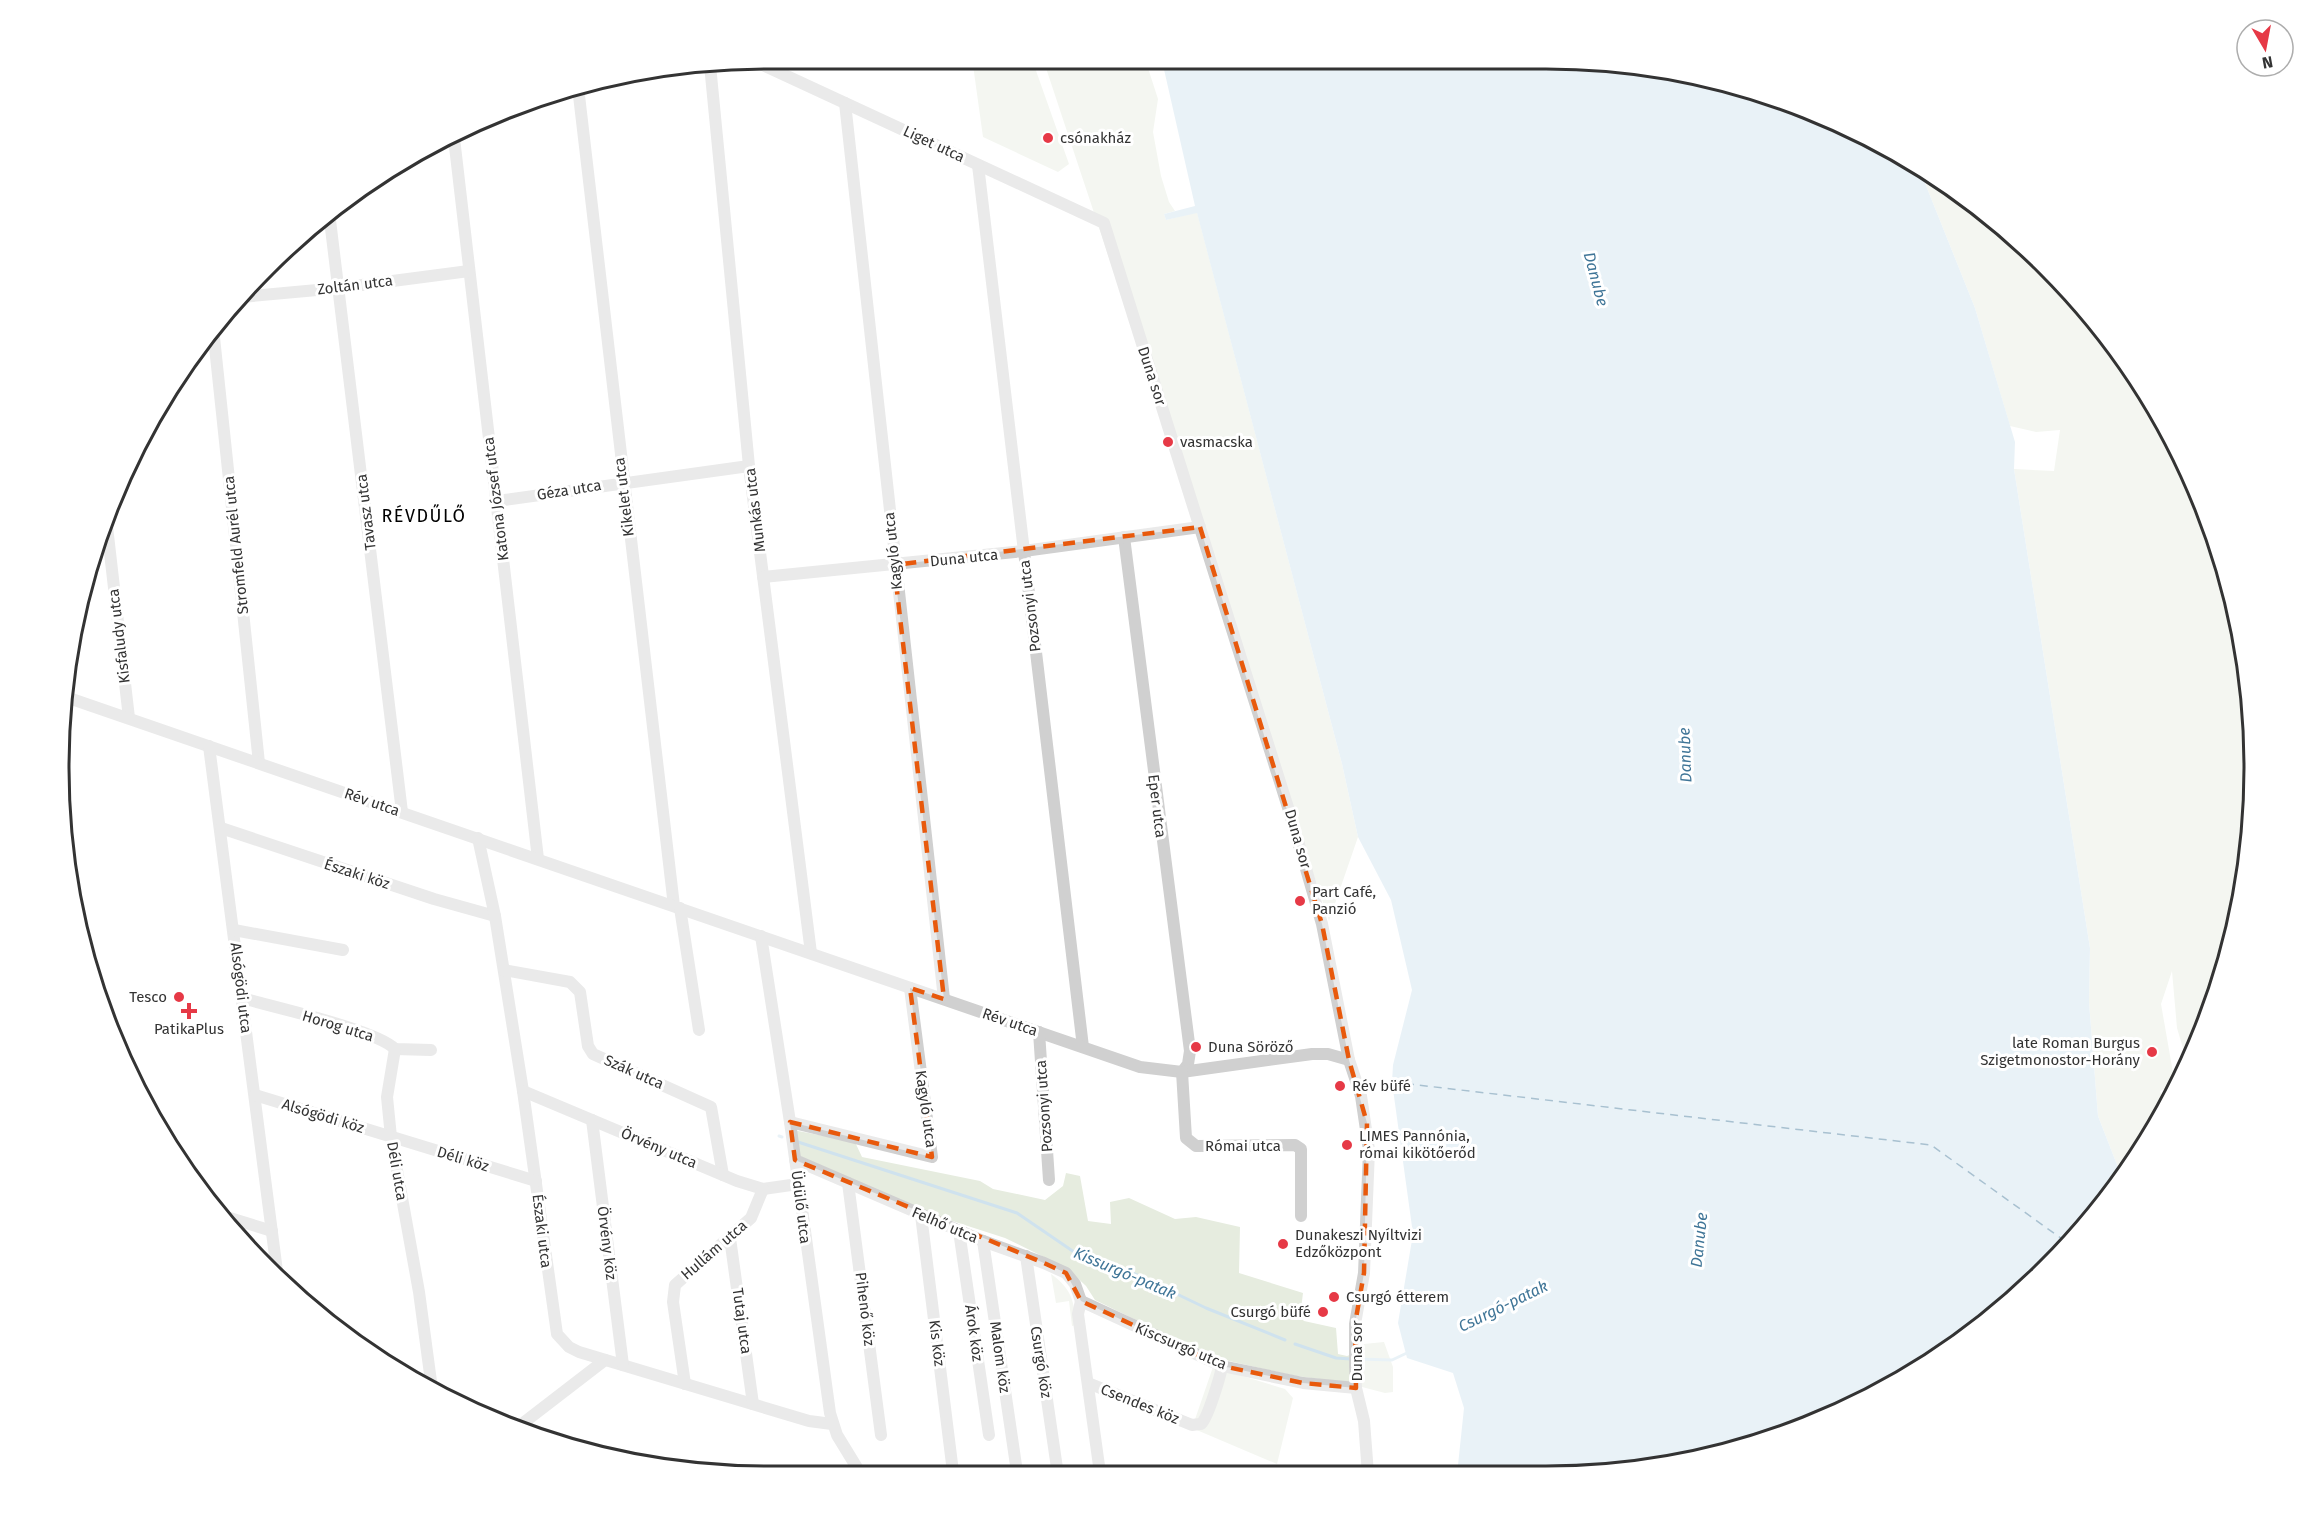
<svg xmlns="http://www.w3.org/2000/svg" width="2313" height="1535" font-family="'Fira Sans',sans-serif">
<rect width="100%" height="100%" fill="#fff"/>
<g fill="#e6ecdf">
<path d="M973,65h61l35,99 -11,8 -75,-35z"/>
<path d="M1045,65h102l11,34 -5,33 8,44 8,26 6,9 -11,3 2,6 31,-8 145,552 16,73 -29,84z"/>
<path d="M1921,173l92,62 95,101 74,118 48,130 23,137 -5,139 -31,136 -30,66 -10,-34 -5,-57 -11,33 14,80 -15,7 6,17 -7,14 -38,53 -23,-59 -9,-114 1,-54 -76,-479 40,2 6,-41 -24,2 -26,-6 -35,-118z"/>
<path d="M793,1130l62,12 7,15 118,24 13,8 52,11 18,-14 3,-13 14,3 8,45 23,3 -1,-22 19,-4 46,21 21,-2 44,10 -1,46 64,20 -3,24 4,4 32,7 2,26 9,2 13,-5 4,-7 20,-2 9,25v25l-8,1 -42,-11 -47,-6 -67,-15 -60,-25 -74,-36 -9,-14 -17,-16 -25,-13 -39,-19 -65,-21 -145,-63z"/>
<path d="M1051,1274c21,15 23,27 25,51l-4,1 -3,-25 -13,2z"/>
<path d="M1213,1367l72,22 8,9 -16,66 -85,-36z"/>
</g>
<path fill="#cfe2ee" d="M1163,65h475l135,31 86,35 62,42 54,135 40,134 -1,27 76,479 -1,54 9,114 23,59 -43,60 -101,95 -118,74 -130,48 -137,23 -138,-1 4,-9 6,-57 -11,-35 -46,-15 -9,-35 15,-89 -21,-152 1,-17 19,-75 -21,-90 -33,-63 -16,-73 -145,-551 -31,7 -2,-6 31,-8z"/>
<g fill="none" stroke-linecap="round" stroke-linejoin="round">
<g stroke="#cfe2ee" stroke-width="3">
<path d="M779,1136l3,1"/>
<path d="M798,1142l219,71 60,41 35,9 94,45 79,32"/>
<path d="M1295,1344l41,14 15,1"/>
<path d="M1357,1359l35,1 17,-8"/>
</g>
<path stroke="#3f7597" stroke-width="1.5" stroke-dasharray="8 6" stroke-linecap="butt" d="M1392,1082l539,63 138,99"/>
<g stroke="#d0d0d0" stroke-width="12">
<path d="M710,65l39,401 62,487"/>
<path d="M763,65l341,158 187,594 31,107 27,136 12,36 8,54 -5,123 -9,51v42l1,22 8,33 4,53"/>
<path d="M578,87l96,819"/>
<path d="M845,103l99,896"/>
<path d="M454,138l84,721"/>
<path d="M978,165l105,882"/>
<path d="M329,212l73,600"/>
<path d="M241,297l98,-9 130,-17"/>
<path d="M213,328l46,435"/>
<path d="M497,501l252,-35"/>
<path d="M106,518l23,200"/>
<path d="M1124,537l66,514 -2,13 -6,8"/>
<path d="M763,577l261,-26 176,-24"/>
<path d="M63,696l1077,371 42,5 130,-18h16l21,6"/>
<path d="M209,746l69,533"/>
<path d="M221,828l213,71 61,17"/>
<path d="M478,838l17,78 28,175 34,243 12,13 10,5 230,69 23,3"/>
<path d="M680,908l19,122"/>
<path d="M234,930l109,20"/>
<path d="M761,936l29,186 40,291 7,22 22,36"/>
<path d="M504,970l66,12 10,10 8,54 5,8 118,53 12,68"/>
<path d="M242,998c31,9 135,32 153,51l36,1"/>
<path d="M1039,1032l10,148"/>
<path d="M395,1049l-8,48 4,40 28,155 13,97"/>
<path d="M1182,1072l4,66 10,8 99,-1 6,4v67"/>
<path d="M523,1091l214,90 26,8 35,-5"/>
<path d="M255,1095l281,86"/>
<path d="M592,1120l31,245"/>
<path d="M790,1122l142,35 -22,-169"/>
<path d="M795,1160l188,81 61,22 22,10 9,11 6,17"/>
<path d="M848,1183l33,252"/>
<path d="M220,1215l52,16"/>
<path d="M921,1215l32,257"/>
<path d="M959,1231l30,204"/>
<path d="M730,1238l23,166"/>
<path d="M983,1241l34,231"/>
<path d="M1026,1256l31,212"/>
<path d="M1081,1301l141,65 81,17 53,5"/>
<path d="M1081,1301l-3,13 22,159"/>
<path d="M1088,1383l104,42c0,0 8,-1 9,-1 6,-3 20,-50 21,-58"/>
<path d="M685,1384l-12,-82 2,-17 76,-67 12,-29"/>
<path d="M518,1427l87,-67"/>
</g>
</g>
<path d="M0 0H2313V1535H0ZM1200,527l122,397 27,136 18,63 -3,150 -9,51 1,64 -53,-5 -81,-17 -141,-65 -15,-28 -22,-10 -249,-103 -5,-38 142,35 -22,-169 34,11 -50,-434z" fill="#fff" fill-opacity=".55" fill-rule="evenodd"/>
<path fill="none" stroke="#e8590c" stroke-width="4.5" stroke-dasharray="12 8" stroke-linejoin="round" d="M1200,527l122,397 27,136 18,63 -3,150 -9,51 1,64 -53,-5 -81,-17 -141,-65 -15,-28 -22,-10 -249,-103 -5,-38 142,35 -22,-169 34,11 -50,-434z"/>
<g fill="#e63946" stroke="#fff" stroke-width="2">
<circle cx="1048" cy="138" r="6"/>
<circle cx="1168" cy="442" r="6"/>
<circle cx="1300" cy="901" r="6"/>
<circle cx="179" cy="997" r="6"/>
<path d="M186 1002h6v6h6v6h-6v6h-6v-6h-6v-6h6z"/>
<circle cx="1196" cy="1047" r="6"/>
<circle cx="2152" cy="1052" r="6"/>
<circle cx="1340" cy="1086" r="6"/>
<circle cx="1347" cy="1145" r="6"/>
<circle cx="1283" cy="1244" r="6"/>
<circle cx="1334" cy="1297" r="6"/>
<circle cx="1323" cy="1312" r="6"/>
</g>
<g text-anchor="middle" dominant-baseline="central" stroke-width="6" stroke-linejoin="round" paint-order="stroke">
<g font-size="15" fill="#333" stroke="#fff" text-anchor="start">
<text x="1060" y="138">csónakház</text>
<text x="1180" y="442">vasmacska</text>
<text x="1312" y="892">Part Café,<tspan x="1312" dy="17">Panzió</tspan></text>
<text x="167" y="997" text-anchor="end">Tesco</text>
<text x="189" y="1029" text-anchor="middle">PatikaPlus</text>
<text x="2140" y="1043" text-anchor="end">late Roman Burgus<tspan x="2140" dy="17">Szigetmonostor-Horány</tspan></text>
<text x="1208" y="1047">Duna Söröző</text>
<text x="1352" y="1086">Rév büfé</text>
<text x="1359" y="1136">LIMES Pannónia,<tspan x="1359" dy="17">római kikötőerőd</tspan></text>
<text x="1295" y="1235">Dunakeszi Nyíltvizi<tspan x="1295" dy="17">Edzőközpont</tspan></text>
<text x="1346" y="1297">Csurgó étterem</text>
<text x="1311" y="1312" text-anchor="end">Csurgó büfé</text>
</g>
<g font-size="15" fill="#333" stroke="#fff">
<text transform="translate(934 144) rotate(25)">Liget utca</text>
<text transform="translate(355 285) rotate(-7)">Zoltán utca</text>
<text transform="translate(1152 376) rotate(72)">Duna sor</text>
<text transform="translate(569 490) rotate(-9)">Géza utca</text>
<text transform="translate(624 497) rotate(-97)">Kikelet utca</text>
<text transform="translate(496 499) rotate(-97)">Katona József utca</text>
<text transform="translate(755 510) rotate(-97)">Munkás utca</text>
<text transform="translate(366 512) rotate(-97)">Tavasz utca</text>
<text transform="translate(236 545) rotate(-96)">Stromfeld Aurél utca</text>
<text transform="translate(893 551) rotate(-96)">Kagyló utca</text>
<text transform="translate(964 558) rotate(-6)">Duna utca</text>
<text transform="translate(1030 606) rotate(-97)">Pozsonyi utca</text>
<text transform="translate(119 636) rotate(-97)">Kisfaludy utca</text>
<text transform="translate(372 802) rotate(19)">Rév utca</text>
<text transform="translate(1157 806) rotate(83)">Eper utca</text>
<text transform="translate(1298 839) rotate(74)">Duna sor</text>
<text transform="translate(357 874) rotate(18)">Északi köz</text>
<text transform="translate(241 988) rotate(83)">Alsógödi utca</text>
<text transform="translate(1010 1022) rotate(19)">Rév utca</text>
<text transform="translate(338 1026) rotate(17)">Horog utca</text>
<text transform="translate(634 1072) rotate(24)">Szák utca</text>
<text transform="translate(1044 1106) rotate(-94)">Pozsonyi utca</text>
<text transform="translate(926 1109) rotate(82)">Kagyló utca</text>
<text transform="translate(323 1116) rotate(17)">Alsógödi köz</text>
<text x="1243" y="1146">Római utca</text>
<text transform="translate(659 1148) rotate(23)">Örvény utca</text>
<text transform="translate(463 1159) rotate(17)">Déli köz</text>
<text transform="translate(397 1171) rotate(80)">Déli utca</text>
<text transform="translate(801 1207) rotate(83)">Üdülő utca</text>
<text transform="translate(945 1225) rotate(23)">Felhő utca</text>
<text transform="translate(542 1231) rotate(83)">Északi utca</text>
<text transform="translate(607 1243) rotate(83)">Örvény köz</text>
<text transform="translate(714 1250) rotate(-41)">Hullám utca</text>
<text transform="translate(865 1309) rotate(83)">Pihenő köz</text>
<text transform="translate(742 1321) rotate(82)">Tutaj utca</text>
<text transform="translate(974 1333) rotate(82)">Árok köz</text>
<text transform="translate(937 1343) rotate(83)">Kis köz</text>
<text transform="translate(1181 1346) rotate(23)">Kiscsurgó utca</text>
<text transform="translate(1357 1351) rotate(-90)">Duna sor</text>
<text transform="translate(1000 1357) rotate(82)">Malom köz</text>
<text transform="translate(1041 1362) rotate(81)">Csurgó köz</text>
<text transform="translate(1140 1404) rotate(22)">Csendes köz</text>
</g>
<g font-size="16" font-style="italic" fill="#3f7597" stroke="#fff">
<text transform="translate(1596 279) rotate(75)">Danube</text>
<text transform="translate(1685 755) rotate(-92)">Danube</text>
<text transform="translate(1699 1240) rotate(-84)">Danube</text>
<text transform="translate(1125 1273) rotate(23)">Kissurgó-patak</text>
<text transform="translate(1503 1306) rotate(-26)">Csurgó-patak</text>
</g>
<g font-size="18" letter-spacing="1.5" fill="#000" stroke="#fff">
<text x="424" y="516">RÉVDŰLŐ</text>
</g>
</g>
<path d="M0 0H2313V1535H0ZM767 69H1546A698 698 0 0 1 2244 767V768A698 698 0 0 1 1546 1466H767A698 698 0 0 1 69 768V767A698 698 0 0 1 767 69Z" fill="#fff" fill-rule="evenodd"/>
<path fill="none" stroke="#333" stroke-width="3" d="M767 69H1546A698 698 0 0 1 2244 767V768A698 698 0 0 1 1546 1466H767A698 698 0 0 1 69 768V767A698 698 0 0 1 767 69Z"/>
<g transform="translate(2265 48) rotate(170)"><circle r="28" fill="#ffffff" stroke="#adadad" stroke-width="1.5"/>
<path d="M0-4.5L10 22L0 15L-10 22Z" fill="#e63946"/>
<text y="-9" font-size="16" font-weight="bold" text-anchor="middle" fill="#333333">N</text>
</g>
</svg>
